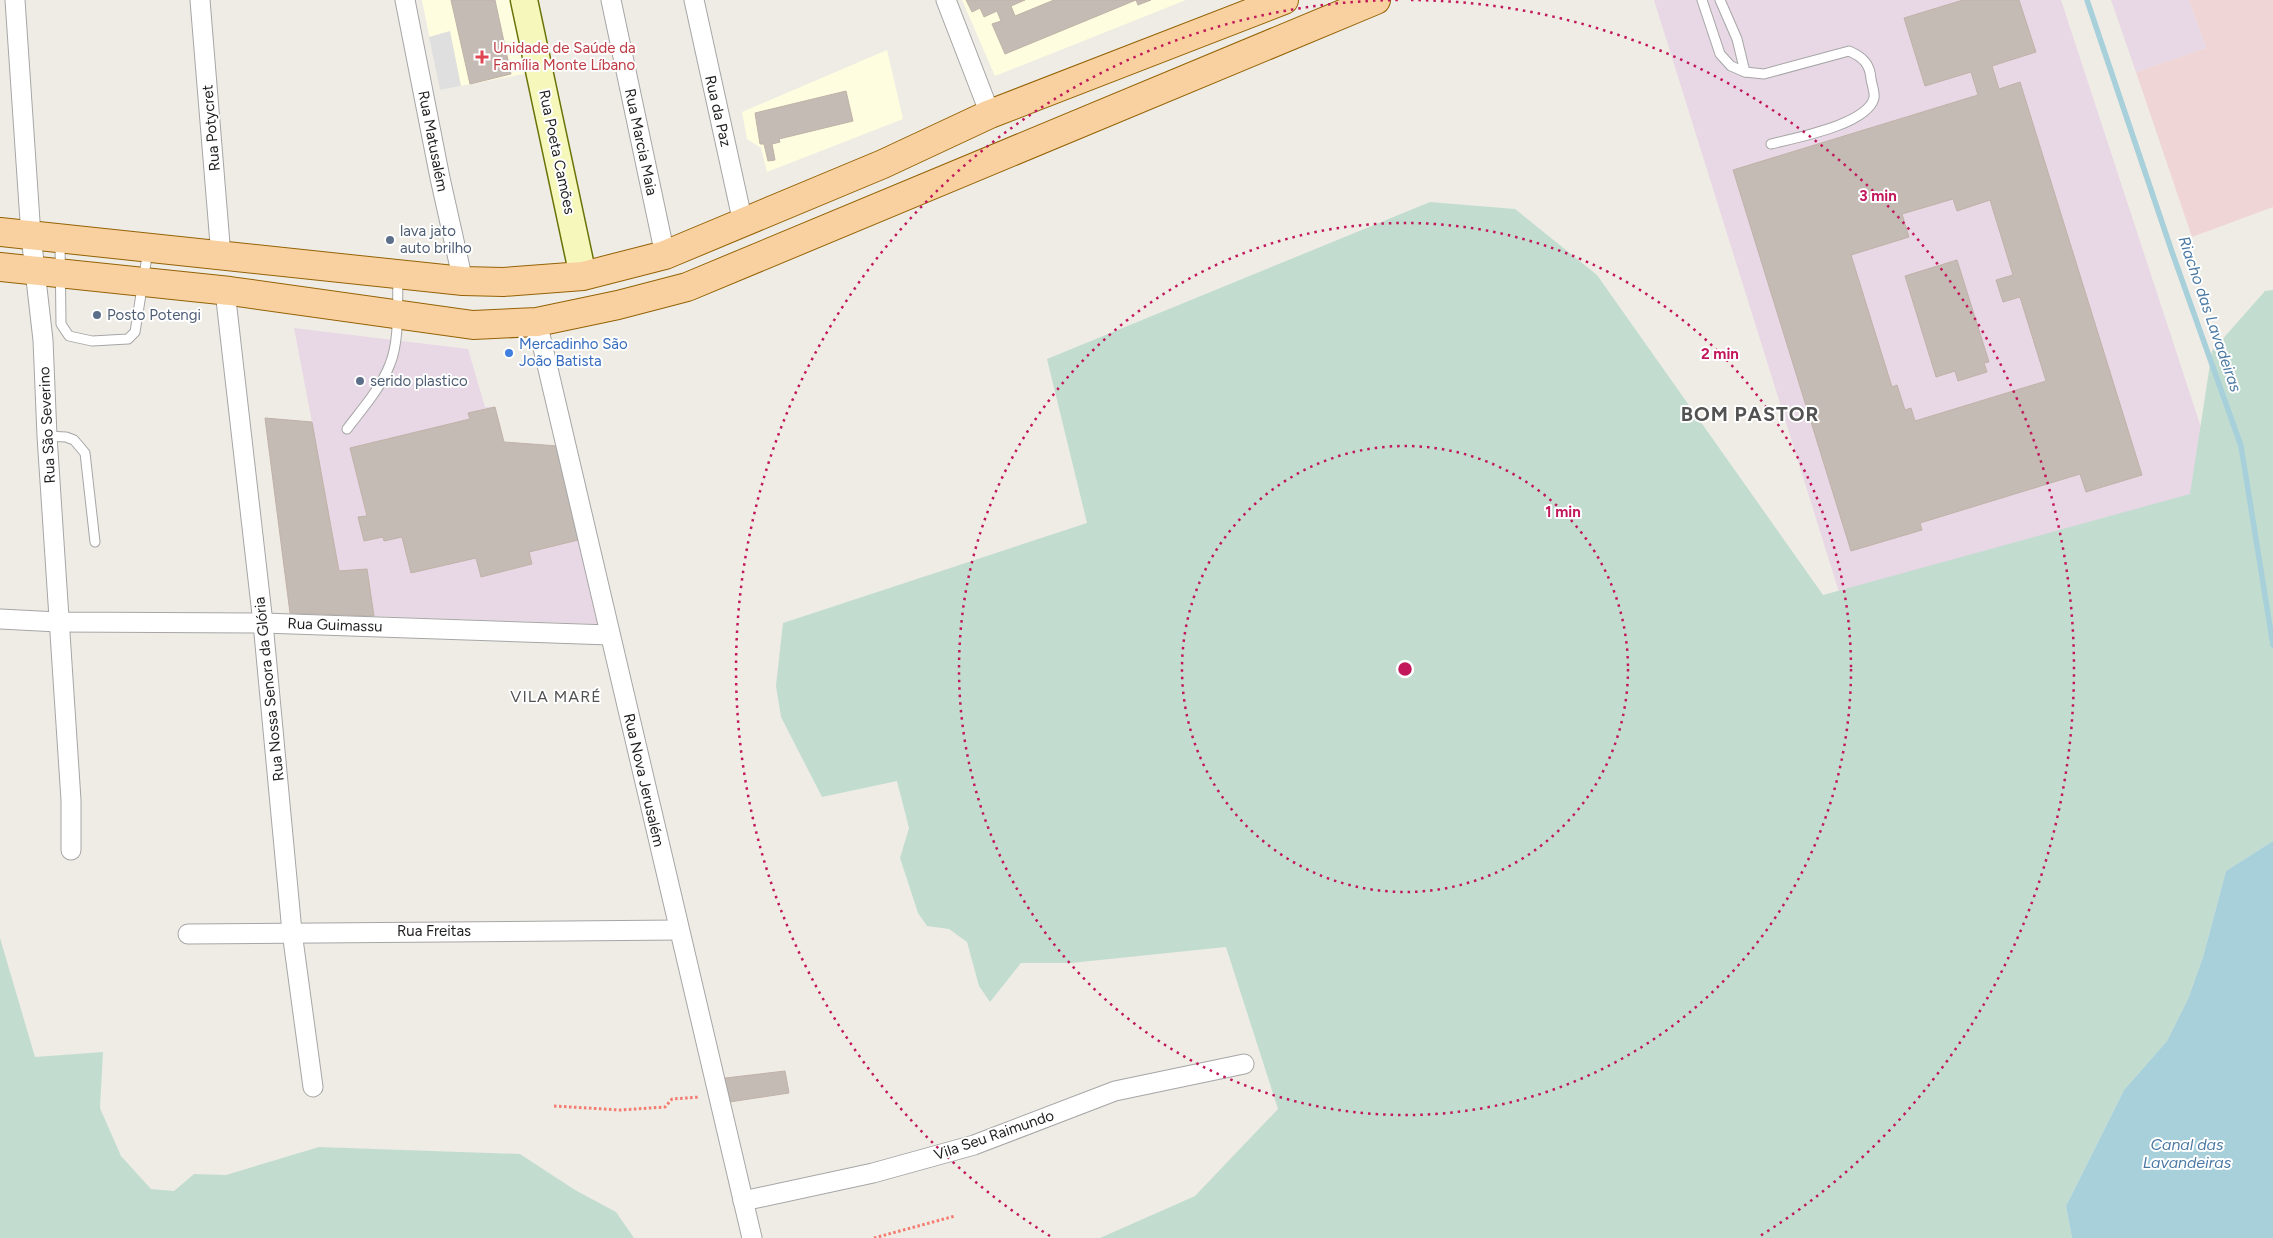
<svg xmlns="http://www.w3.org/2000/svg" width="2273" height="1238" font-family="Figtree,sans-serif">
<rect width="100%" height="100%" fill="#efece5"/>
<path fill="#efd5d5" d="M2189,0h84v207l-81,30 -56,-165 70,-24z"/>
<g fill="#e8d7e5">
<path d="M1654,0h407l189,577 -382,108z"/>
<path d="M2111,0h78l17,48 -70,24z"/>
<path d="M294,328l174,21 17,58h10l9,35 54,4 39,178 -307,-11 -25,-195 47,4z"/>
</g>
<g fill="#fefddf">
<path d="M422,0h97l15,72 -94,18z"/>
<path d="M962,0h224l-191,76z"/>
<path d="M887,50l16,69 -136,53 -6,-24 -14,-9 -5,-27z"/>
</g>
<g fill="#c2ddd0">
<path d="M1430,202l85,7 82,66 226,320 367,-101 22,-143 53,-60 8,-1v551l-47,30 -23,86 -15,42 -21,42 -43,49 -58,116 6,32h-972l95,-42 83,-87 -52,-162 -155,16h-50l-31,39 -11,-16 -12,-44 -18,-13 -22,-3 -9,-13 -18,-55 9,-30 -12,-47 -75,16 -41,-80 -5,-31 7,-63 304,-100 -40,-164z"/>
<path d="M0,938l35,119 68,-5 -3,56 21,48 30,33 23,2 20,-17 32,1 93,-28 201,7 55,36 41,22 18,26h-634z"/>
</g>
<path fill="#dfdfdf" d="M450,31l11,55 -21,4 -11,-53z"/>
<path fill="#a7d0db" d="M2273,841v397h-201l-6,-32 58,-116 43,-49 21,-42 15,-42 23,-86z"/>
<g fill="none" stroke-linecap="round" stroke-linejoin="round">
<path stroke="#a7d0db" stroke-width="5.5" d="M2087,0l85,252 69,194 32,199"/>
</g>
<g fill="#c4bbb4" stroke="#c0b2a8" fill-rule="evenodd">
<path d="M451,0h44l16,74 -41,10z"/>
<path d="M966,0h59l-14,6 4,10 39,-16h97l-13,5 -2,-5 -131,54 -13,-30 9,-3 -4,-10 -13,6 -4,-9 -8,4z"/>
<path d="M1963,0h56l17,52 -44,14 7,23 21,-7 122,393 -56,17 -6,-18 -160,49 2,7 -71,21 -118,-381 245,-75 -7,-23 -46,14 -21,-68zM1953,199l4,12 33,-11 23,75 -17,5 7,22 17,-5 26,84 -131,40 -4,-13 -6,2 -8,-25 -5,2 -41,-132 58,-18 -7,-23z"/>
<path d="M846,91l7,30 -74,18 1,3 -8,2 3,16 -7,1 -4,-17h-4l-5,-31z"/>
<path d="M1957,260l32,102 -5,1 3,9 -29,9 -3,-10 -19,6 -31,-101z"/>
<path d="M495,407l9,35 54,4 20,94 -49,12 3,12 -51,13 -5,-19 -65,15 -9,-36 -18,4 -1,-4 -19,4 -6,-24 9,-1 -17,-68 120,-29 -2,-6z"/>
<path d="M265,418l47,4 27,149 28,-2 7,47 -84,-3z"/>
<path d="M785,1071l4,22 -66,10 -6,-24z"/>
</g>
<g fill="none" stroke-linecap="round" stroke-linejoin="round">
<defs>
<g id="lane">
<path d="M1702,0l18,54 11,12 14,6 19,2 85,-23c14,6 21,13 22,28 1,6 4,14 3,19 -7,27 -80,40 -103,46"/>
<path d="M1720,0l17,39 8,33"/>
<path d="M60,242l1,82 8,12 23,5 36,-2 7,-7 13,-82"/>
<path d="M347,429c15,-20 34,-41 43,-65 10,-24 7,-61 8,-88"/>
<path d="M47,436l19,1 8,3 11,13 10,89"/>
</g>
<g id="street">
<path d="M15,0l16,236 12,104 4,96 24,364v50"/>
<path d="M200,0l21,256"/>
<path d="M405,0l35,178 23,103"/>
<path d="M611,0l54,255"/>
<path d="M694,0l49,223"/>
<path d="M946,0l44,114"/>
<path d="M225,291l38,332 29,309 21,155"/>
<path d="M537,322l215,916"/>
<path d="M0,619l58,3 205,1 347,12"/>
<path d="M188,934l491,-4"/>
<path d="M743,1201l130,-28 101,-28 141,-54 129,-27"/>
</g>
<path id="secondary" d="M524,0l59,276"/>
<g id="primary">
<path d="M0,232l463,49 40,1 80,-6 82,-21 218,-91 107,-50 294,-114"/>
<path d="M0,267l230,24 243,34 64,-3 81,-17 69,-18 689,-287"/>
</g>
</defs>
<use href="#lane" stroke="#a6a6a6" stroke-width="11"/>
<use href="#street" stroke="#a6a6a6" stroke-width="21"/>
<use href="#secondary" stroke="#697308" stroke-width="29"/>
<use href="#primary" stroke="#946205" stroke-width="30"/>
<g stroke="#f57b70" stroke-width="3" stroke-dasharray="2.5 2.5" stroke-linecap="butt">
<path d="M554,1106l66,4 45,-3 7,-8 28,-2"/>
<path d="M874,1238l81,-22"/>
</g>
<use href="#lane" stroke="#fff" stroke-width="9"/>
<use href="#street" stroke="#fff" stroke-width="19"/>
<use href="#secondary" stroke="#f5f7bb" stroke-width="26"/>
<use href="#primary" stroke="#f9d1a0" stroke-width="28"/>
</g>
<g fill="none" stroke="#c2185b" stroke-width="2.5" stroke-dasharray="2.5 5">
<circle cx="1405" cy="669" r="223"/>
<circle cx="1405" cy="669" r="446"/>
<path d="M1050 1236A669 669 0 0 1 1399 0M1411 0A669 669 0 0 1 1760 1236"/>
</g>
<path fill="#e0444e" stroke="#fff" stroke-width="2" d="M479.5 49.5h5v5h5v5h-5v5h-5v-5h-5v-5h5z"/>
<g fill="#5c6f8a" stroke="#fff" stroke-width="2">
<circle cx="390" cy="240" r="5"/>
<circle cx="97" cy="315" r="5"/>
<circle cx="360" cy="381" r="5"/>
</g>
<circle fill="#3f7fe0" stroke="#fff" stroke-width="2" cx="509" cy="353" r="5"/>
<g text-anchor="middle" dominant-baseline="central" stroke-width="4" stroke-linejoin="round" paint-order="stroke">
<g font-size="15" fill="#be3a42" stroke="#fff" text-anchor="start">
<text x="493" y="48">Unidade de Saúde da<tspan x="493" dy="17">Família Monte Líbano</tspan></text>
</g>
<g font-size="15" fill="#1f1f1f" stroke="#fff">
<text transform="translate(718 111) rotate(77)">Rua da Paz</text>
<text transform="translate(211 128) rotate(-95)">Rua Potycret</text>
<text transform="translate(433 141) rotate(79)">Rua Matusalém</text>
<text transform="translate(641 142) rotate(78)">Rua Marcia Maia</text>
<text transform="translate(557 152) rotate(78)">Rua Poeta Camões</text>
<text transform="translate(47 425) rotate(-93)">Rua São Severino</text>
<text transform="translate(335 625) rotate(2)">Rua Guimassu</text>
<text transform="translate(269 689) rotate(-96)">Rua Nossa Senora da Glória</text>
<text transform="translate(644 780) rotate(77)">Rua Nova Jerusalém</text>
<text x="434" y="931">Rua Freitas</text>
<text transform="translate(994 1135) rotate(-19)">Vila Seu Raimundo</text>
</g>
<g font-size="15" fill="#4e5e75" stroke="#fff" text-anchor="start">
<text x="400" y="231">lava jato<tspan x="400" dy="17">auto brilho</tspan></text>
<text x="107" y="315">Posto Potengi</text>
<text x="370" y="381">serido plastico</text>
</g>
<g font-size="15" fill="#366cbe" stroke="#fff" text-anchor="start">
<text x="519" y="344">Mercadinho São<tspan x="519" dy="17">João Batista</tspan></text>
</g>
<g font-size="16" font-style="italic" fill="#4b79a3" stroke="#fff">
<text transform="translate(2210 314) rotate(71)">Riacho das Lavadeiras</text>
<text x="2187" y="1144">Canal das<tspan x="2187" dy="18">Lavandeiras</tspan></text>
</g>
<g font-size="16" letter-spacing="1" fill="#525252" stroke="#fff">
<text x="556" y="696">VILA MARÉ</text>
</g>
<g font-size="20" font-weight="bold" letter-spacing="1" fill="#525252" stroke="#fff">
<text x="1750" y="414">BOM PASTOR</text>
</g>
</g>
<circle cx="1405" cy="669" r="8" fill="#c2185b" stroke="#fff" stroke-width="2.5"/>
<g font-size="15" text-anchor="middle" font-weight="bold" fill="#c2185b" stroke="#fff" stroke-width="4" stroke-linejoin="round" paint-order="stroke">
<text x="1878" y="201">3 min</text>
<text x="1720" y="359">2 min</text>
<text x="1563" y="517">1 min</text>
</g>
</svg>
